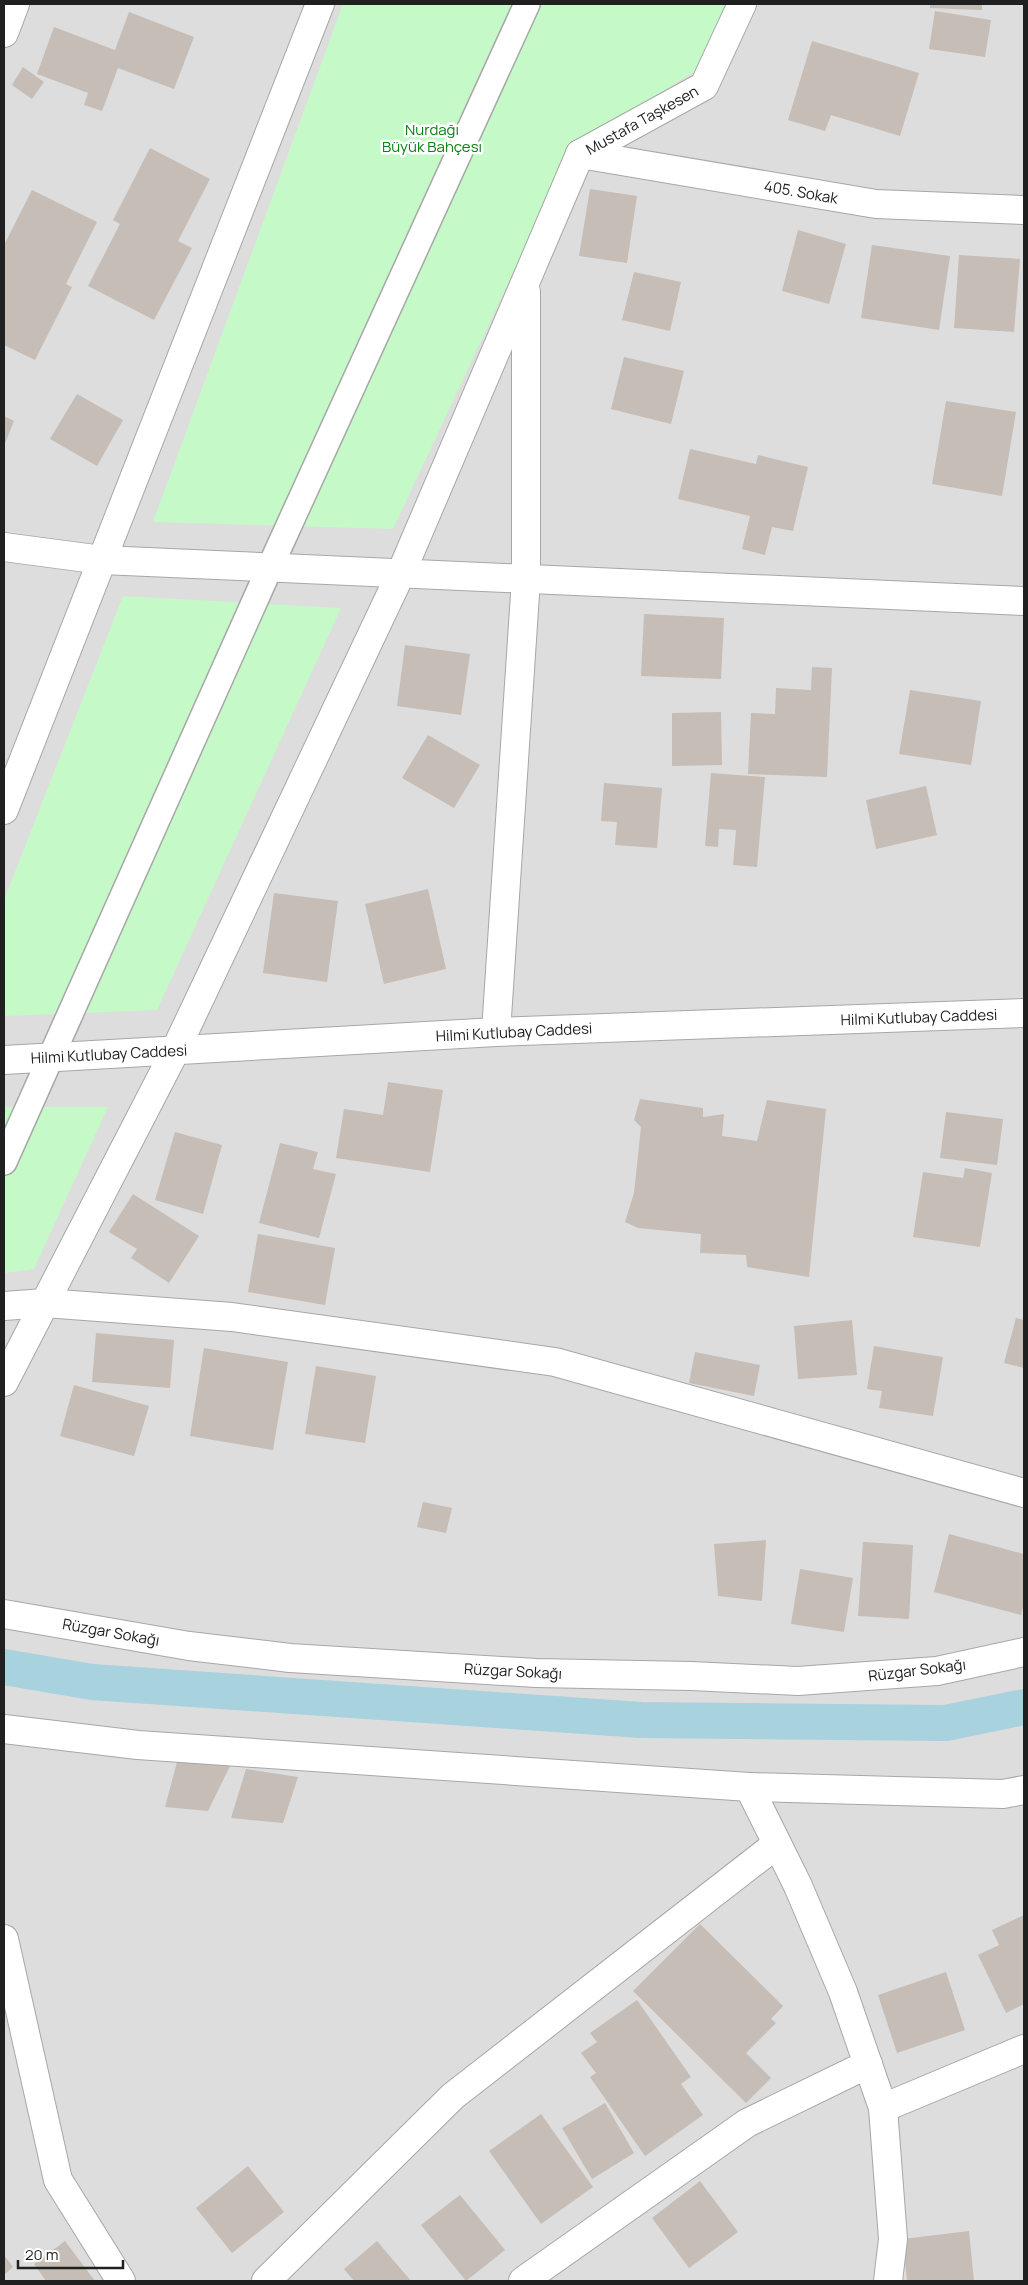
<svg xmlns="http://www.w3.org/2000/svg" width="1028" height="2285" font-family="Manrope,sans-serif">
<rect width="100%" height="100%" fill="#f1ede7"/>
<rect fill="#dedddd" x="4" y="4" width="1020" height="2277"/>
<g fill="#c5f9c8">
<path d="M343,4h385l-29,65 -127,78 -179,382 -240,-7z"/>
<path d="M123,596l218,12 -184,402 -153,6v-116z"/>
<path d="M4,1107h104l-74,162 -30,4z"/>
</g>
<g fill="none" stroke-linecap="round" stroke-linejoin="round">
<path stroke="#a7d2de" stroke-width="36" d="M4,1667l88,15 549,38 305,3 78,-16"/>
</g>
<g fill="#c5bdb6">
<path d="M930,4h52v6l-52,-2z"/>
<path d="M935,11l56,9 -6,37 -56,-8z"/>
<path d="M129,12l65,25 -20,52 -56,-21 -16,43 -18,-6 4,-12 -51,-19 17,-47 61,23z"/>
<path d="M812,41l107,32 -19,63 -69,-21 -6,16 -37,-11z"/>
<path d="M23,67l21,15 -12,17 -20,-14z"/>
<path d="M150,148l60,31 -32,62 14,7 -38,72 -66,-34 32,-62 -7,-4z"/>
<path d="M590,189l47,7 -10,67 -48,-7z"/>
<path d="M32,190l65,32 -31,62 6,3 -37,73 -31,-15v-100z"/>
<path d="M798,230l48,14 -17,60 -47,-13z"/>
<path d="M872,245l78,11 -11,74 -78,-12z"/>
<path d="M959,255l61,4 -6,73 -60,-4z"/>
<path d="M634,272l47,10 -11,49 -48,-11z"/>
<path d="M624,357l60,14 -13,53 -60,-15z"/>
<path d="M77,394l46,26 -26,46 -47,-27z"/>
<path d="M946,401l70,11 -14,84 -70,-12z"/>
<path d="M4,416l10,5 -10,25z"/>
<path d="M690,449l66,15 2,-9 50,12 -15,64 -21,-4 -7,28 -23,-6 8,-33 -72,-17z"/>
<path d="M644,614l80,4 -3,61 -80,-3z"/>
<path d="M405,645l65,9 -9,61 -64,-9z"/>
<path d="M812,667l20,1 -5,109 -79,-3 3,-61 24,1 1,-26 35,2z"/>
<path d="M910,690l71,11 -10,64 -72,-11z"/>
<path d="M721,712l1,53 -50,1v-53z"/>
<path d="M428,735l52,30 -26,43 -52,-30z"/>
<path d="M711,773l54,4 -8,90 -24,-2 3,-35 -17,-1 -1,18 -13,-1z"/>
<path d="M604,783l58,5 -5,60 -42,-3 2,-23 -16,-1z"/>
<path d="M926,786l11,49 -61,14 -10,-49z"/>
<path d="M428,889l18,80 -62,15 -19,-80z"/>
<path d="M274,893l64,8 -11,81 -64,-9z"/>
<path d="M388,1082l55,8 -13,82 -94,-14 8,-49 39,6z"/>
<path d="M640,1099l63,9v9l21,-3 -2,22 35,5 10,-41 59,9 -17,168 -62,-10 -1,-12 -46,-2 1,-19 -63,-6 -13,-6 9,-29 7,-66 -7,-7z"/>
<path d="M946,1112l57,7 -6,46 -57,-7z"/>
<path d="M175,1132l47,13 -19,69 -48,-14z"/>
<path d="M280,1143l38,9 -5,17 23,5 -17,64 -60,-15z"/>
<path d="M965,1168l27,5 -12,74 -67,-10 10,-65 40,6z"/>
<path d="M133,1194l66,42 -30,47 -38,-25 6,-9 -28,-17z"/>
<path d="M258,1234l77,14 -10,57 -77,-13z"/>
<path d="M1016,1318l8,2v48l-20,-5z"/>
<path d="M852,1320l5,55 -59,4 -4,-53z"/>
<path d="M96,1333l78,7 -4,48 -78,-6z"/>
<path d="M874,1346l69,11 -10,59 -54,-8 3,-17 -15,-2z"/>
<path d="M204,1348l84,14 -15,88 -83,-14z"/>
<path d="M695,1352l65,13 -6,31 -65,-13z"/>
<path d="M316,1366l60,10 -11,67 -60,-9z"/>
<path d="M74,1385l75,21 -15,50 -74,-20z"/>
<path d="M423,1502l29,6 -6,25 -29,-6z"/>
<path d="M949,1534l75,20v50l-3,11 -87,-23z"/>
<path d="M766,1540l-4,61 -44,-5 -4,-52z"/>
<path d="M863,1542l50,3 -4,74 -51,-3z"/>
<path d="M800,1569l53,9 -9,54 -53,-8z"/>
<path d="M177,1762l54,2 -23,47 -43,-4z"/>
<path d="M246,1769l52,8 -15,46 -52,-5z"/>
<path d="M1024,1915v89l-18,9 -28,-58 21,-10 -7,-15z"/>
<path d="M700,1924l83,82 -12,13 5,4 -30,30 25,25 -25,25 -113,-112z"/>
<path d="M946,1972l19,58 -68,23 -19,-58z"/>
<path d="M637,2000l54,77 -10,7 22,31 -58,41 -55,-79 6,-4 -15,-20 16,-11 -7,-9z"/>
<path d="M605,2103l29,50 -42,26 -30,-51z"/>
<path d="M541,2114l52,73 -52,37 -52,-73z"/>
<path d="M248,2166l36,46 -52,41 -36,-45z"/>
<path d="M700,2181l38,51 -49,36 -37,-50z"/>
<path d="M460,2195l45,55 -39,31 -45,-56z"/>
<path d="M969,2231l5,50h-67l-4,-42z"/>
<path d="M65,2241l30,40h-49l-12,-17z"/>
<path d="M377,2241l34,40h-57l-10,-12z"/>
<path d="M4,2255l9,12 -9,8z"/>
</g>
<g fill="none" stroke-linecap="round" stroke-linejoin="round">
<defs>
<path id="pedestrian" d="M4,1162l266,-595 257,-563"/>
<g id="minor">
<path d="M4,33l11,-29"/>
<path d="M580,154l296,50 148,6"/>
<path d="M580,154l124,-68 38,-82"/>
<path d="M4,547l98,13 922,41"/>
<path d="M4,810l316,-806"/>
<path d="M496,1032l30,-453v-287"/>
<path d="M4,1306l41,-3 187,14 323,45 469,131"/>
<path d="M4,1382l171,-331 226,-478 179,-419"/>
<path d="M4,1614l185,32 101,12 246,15 155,3 107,5 139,-10 87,-19"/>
<path d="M4,1729l134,16 611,42 49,99 45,106 40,116 10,131 -5,42"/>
<path d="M749,1787l254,7 21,-4"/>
<path d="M4,1939l54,241 63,101"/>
<path d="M883,2108l141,-59"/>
<path d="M266,2281l187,-185 324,-252"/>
<path d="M523,2281l224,-158 121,-59"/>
</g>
<path id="tertiary" d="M4,1060l492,-28 528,-19"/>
</defs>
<use href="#pedestrian" stroke="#a7a7a7" stroke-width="28"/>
<use href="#minor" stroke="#a7a7a7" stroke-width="30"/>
<use href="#tertiary" stroke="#a7a7a7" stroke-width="30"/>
<use href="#pedestrian" stroke="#fff" stroke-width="25"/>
<use href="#minor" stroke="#fff" stroke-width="28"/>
<use href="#tertiary" stroke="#fff" stroke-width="28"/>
</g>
<g text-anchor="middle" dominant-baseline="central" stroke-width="5" stroke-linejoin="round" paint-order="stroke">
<g font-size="15" fill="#202020" stroke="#fff">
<text transform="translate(642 120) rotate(-29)">Mustafa Taşkesen</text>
<text transform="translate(801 192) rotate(10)">405. Sokak</text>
<text transform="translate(919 1017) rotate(-2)">Hilmi Kutlubay Caddesi</text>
<text transform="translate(514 1032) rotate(-3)">Hilmi Kutlubay Caddesi</text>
<text transform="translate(109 1054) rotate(-3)">Hilmi Kutlubay Caddesi</text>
<text transform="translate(111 1632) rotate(10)">Rüzgar Sokağı</text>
<text transform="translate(917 1670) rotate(-7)">Rüzgar Sokağı</text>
<text transform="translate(513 1671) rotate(3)">Rüzgar Sokağı</text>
</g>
<g font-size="15" fill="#0c8014" stroke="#fff">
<text x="432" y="129">Nurdağı<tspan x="432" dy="17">Büyük Bahçesı</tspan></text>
</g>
</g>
<rect width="1028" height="2285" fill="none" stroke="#202020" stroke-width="10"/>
<path d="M18 2260v8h105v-8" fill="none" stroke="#202020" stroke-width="2.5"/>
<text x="25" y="2260" font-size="15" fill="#202020" stroke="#ffffff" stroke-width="4" paint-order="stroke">20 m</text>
</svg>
